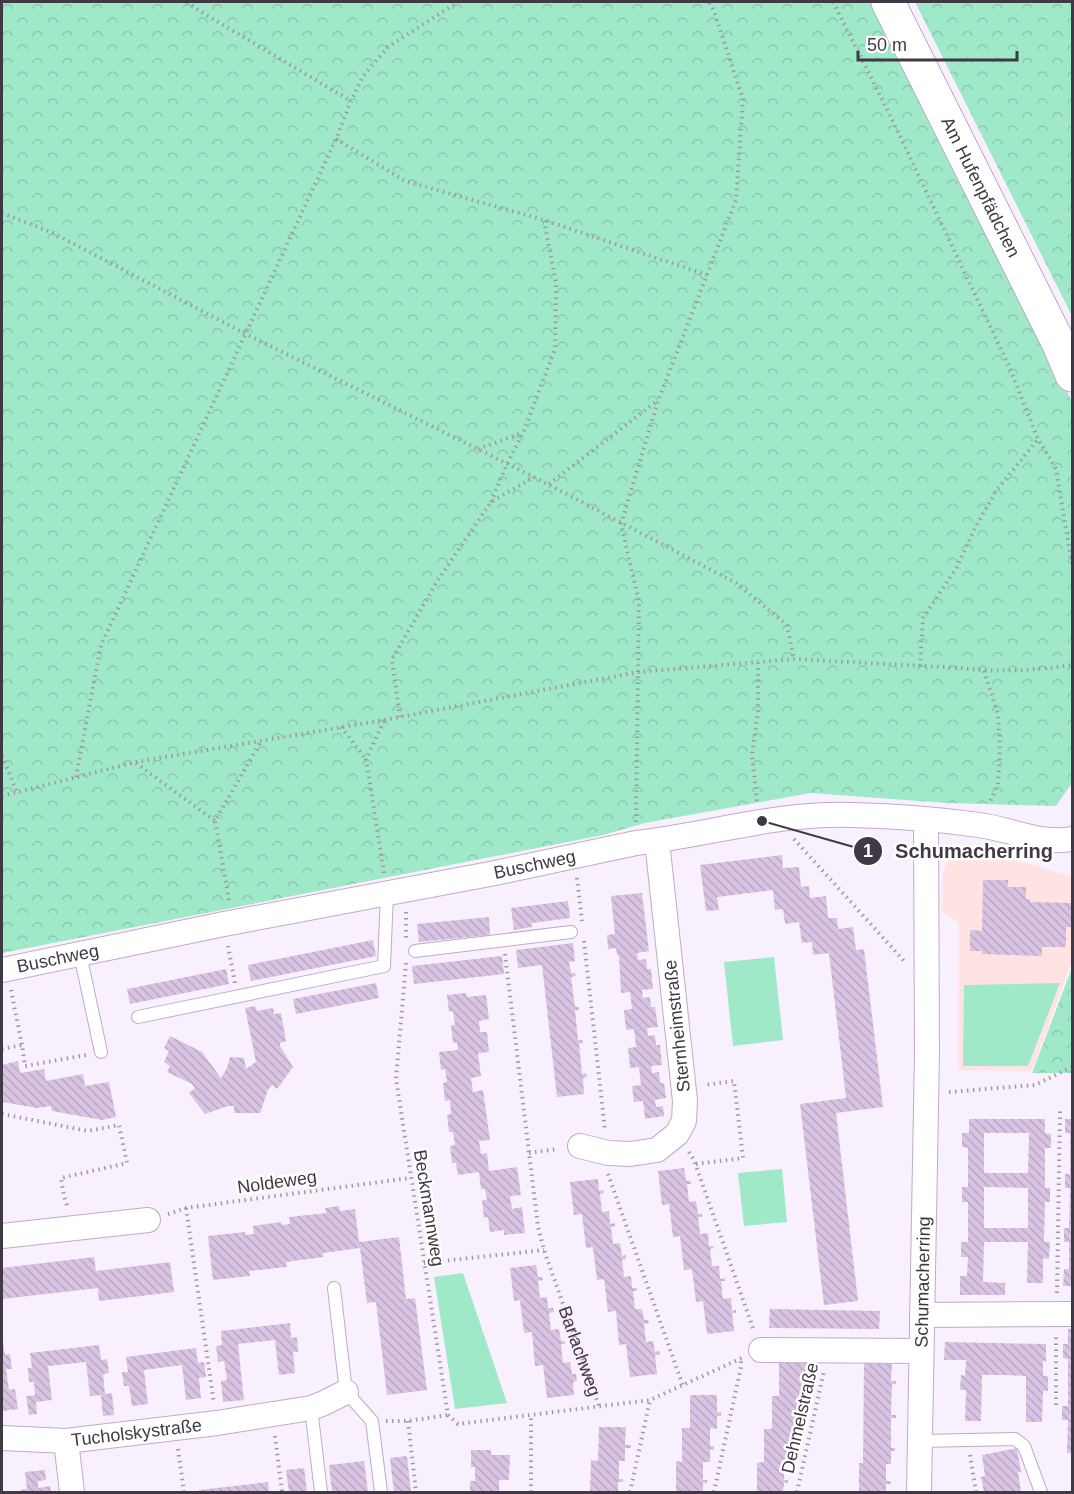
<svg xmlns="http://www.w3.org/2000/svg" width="1074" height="1494" font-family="Helvetica,sans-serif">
<defs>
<pattern id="forest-crowns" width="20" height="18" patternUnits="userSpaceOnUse" patternTransform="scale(1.5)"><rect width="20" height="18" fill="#9fe9c8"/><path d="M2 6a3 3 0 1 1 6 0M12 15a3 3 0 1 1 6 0" fill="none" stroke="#8ac9ad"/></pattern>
<pattern id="building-back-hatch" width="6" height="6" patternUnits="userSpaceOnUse" patternTransform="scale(1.5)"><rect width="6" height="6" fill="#d9c3e3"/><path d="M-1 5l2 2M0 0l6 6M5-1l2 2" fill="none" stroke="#bba8c4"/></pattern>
</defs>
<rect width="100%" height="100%" fill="#f9f0fe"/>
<path fill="#fee3e2" d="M976,848l96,29v84l-41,110 -73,-1 1,-147 -17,-12 1,-38 5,-13 7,-6 10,-5z"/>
<g fill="#9fe9c8">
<path d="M774,957l9,83 -50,6 -9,-84z"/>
<path d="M1060,983l-32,83h-65l1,-81z"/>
<path d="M782,1169l5,53 -43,4 -6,-53z"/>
<path d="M463,1273l44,130 -52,6 -21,-132z"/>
</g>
<g fill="url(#forest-crowns)">
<path d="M2,2h872l198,400v381l-16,23 -110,-3 -135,-10 -166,30 -42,12 -601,118z"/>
<path d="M915,2h157v314z"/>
<path d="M1072,968v105h-40z"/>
</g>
<g fill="url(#building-back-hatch)" fill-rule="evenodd">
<path d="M782,855l1,13 16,-1 2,20 8,-1 1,12 16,-2 2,22h9l1,11 15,-2 3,23 8,-1 19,158 -47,6 22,188 -34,4 -24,-201 46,-6 -17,-145 -16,2 -1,-13 -10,1 -3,-21 -14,2 -2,-15 -8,1 -2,-20 -56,7 2,13 -13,1 -6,-46z"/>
<path d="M983,880h25v7h18v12h4v3l42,1v24h-6v20h-24v9l-60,-2v-3h-12v-21l12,1z"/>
<path d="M642,893l7,58 -12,2 1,7 8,-1 1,10h4l2,20 -11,1 1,8 7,-1 1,10h4l3,20 -11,1 1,8 7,-1 1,10h4l2,20 -11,1 1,7 7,-1 1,11h4l2,15 -11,2 1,7 7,-1 1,10 -19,3 -2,-18 -9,1 -2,-16 9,-1 -2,-18 -9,1 -2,-20 8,-1 -2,-18 -8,1 -2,-20 8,-1 -2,-17 -9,1 -2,-38h-2l-1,-7 -8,1 -1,-14 8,-1 -4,-38z"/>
<path d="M568,901l2,17 -38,5v4l-18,3 -3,-22z"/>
<path d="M489,917l1,18 -71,7 -2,-18z"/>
<path d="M373,940l3,16 -125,25 -3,-16z"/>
<path d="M573,943l2,18 -6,1 2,11h4l1,3 -5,1 4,30h4v3h-4l3,30h4l1,3 -4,1 3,30 4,-1 1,4 -4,1 1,16 -27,3 -15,-132 -24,3 -2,-18z"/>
<path d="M502,956l2,18 -90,10 -2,-18z"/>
<path d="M226,969l3,15 -99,20 -3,-15z"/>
<path d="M376,983l3,15 -83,16 -3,-15z"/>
<path d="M466,993l1,4 19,-2 3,24 -10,2 1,11h7l2,20 -11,1 3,23 -10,2 2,14 10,-2 7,50 -11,1 2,13 6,-1 2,18 28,-4 4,28 -11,1 2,13 10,-2 3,26 -21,2v-5l-14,2 -2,-15 -4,1 -2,-18h5l-2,-11h-4l-2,-17 -21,3 -2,-12h-4l-2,-17 5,-1 -2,-13h-4l-2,-17 4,-1 -1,-14 -5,1 -2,-18 4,-1 -2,-13 -4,1 -2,-18 19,-2 -1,-8 -4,1 -2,-18h4l-2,-14 -4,1 -2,-17z"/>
<path d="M255,1006l2,5 16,-3 1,6 7,-1 5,28 -6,2v3l13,21 -16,22 -5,-4 -4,5 -8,23h-26v-7h-6l-23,8 -16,-21 6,-5 -3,-4 -25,-12 3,-6 -6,-4 5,-11 -5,-3 6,-12 32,16 19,26 6,-10 3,-11 14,1 2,11 10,-7 -11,-54z"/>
<path d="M18,1061l2,12 24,-4 2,12 37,-7 2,12 24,-4 7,35 -14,3 -50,-9 -1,-5 -14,2 -35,-6v-37z"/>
<path d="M969,1119h76v14l6,1v14h-6v40h5v14h-5l-1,40h6l-1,17 -6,-1v25h-16l1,-41h-44l-1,40 22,1v12h-45v-19h7l1,-19h-7v-15h7v-40h-6v-15h6v-39l-6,-1v-14h7zM984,1133h45l-1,40h-44zM984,1187l44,1v40h-44z"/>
<path d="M1065,1119h7v167h-9l1,-17h5v-27h-5v-14h5l1,-40h-5v-14h5v-41h-5z"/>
<path d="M684,1168l2,13h5v3h-4l2,18 7,-1 2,13h4v3h-4l2,17 8,-1 1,13h4l1,2 -4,1 2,17h7l1,13 5,-1v3h-4l2,18 8,-1 1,13 4,-1v3h-4l2,18 -27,3 -4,-33 -7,1 -4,-33 -8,1 -4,-34 -7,1 -4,-33 -7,1 -4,-34z"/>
<path d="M598,1179l1,12 4,-1 1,3 -4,1 2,18 7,-1 1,13 5,-1v3l-4,1 2,17 7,-1 2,13 4,-1v4l-4,1 2,17 7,-1 1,12h5v3h-4l2,18h7l2,11h4l1,3 -5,1 2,18 7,-1 2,11 4,-1 1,4h-5l2,19 -27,3 -4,-33 -7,1 -3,-34 -8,1 -4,-33 -7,1 -4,-33 -7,1 -4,-34 -8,1 -4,-33z"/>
<path d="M339,1206l1,5 15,-2 4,33 40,-5 7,62 9,-1 12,92 -40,5 -11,-93 -9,1 -7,-55 -37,5v4l-37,5 1,5 -38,4 1,5 -37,4 -5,-44 37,-4v3l9,-1 -1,-8 28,-4 1,3 8,-1 -1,-7 37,-4 -1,-5z"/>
<path d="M94,1257l2,14 74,-9 4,30 -75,9 -1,-13 -96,11v-31z"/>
<path d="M536,1265l2,12h4l1,3 -5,1 2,17 7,-1 1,11h5l1,4 -5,1 2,17 8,-1 2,12h4v3h-4l2,19 7,-1 2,12h4l1,7 -4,1 1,13 -27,3 -4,-33 -8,1 -3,-34 -8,1 -4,-33 -6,1 -4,-33z"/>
<path d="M770,1309l110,2 -1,18 -110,-1z"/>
<path d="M290,1323l1,15 6,-1 1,15h-5l2,21 -16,2 -4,-35 -37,4 6,56 -21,2 -2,-21 6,-1 -3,-19 -6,1 -2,-16 6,-1 -1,-14z"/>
<path d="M1068,1329h4v124h-5l1,-33h-6v-14h6v-47l-5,-1v-14h5z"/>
<path d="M2,1341h1l2,14 5,-1 2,15h-6l3,21 6,-1 3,20 -16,2z"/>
<path d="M945,1342l101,2v17h-3v15h5v15h-5l-1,31h-16v-46l-22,-1h-22l-1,46h-16l1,-31h-6l1,-15 4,1 1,-16h-22z"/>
<path d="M99,1345l2,15 6,-1 2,14 -6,1 2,20 7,-1 2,22 -11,1 -2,-21 -11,1 -4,-34 -38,4 4,34 -16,2 1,12 -8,1 -3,-19 9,-1 -1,-13h-5l-1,-14h4l-2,-15z"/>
<path d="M196,1348l2,15 6,-1 2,15 -7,1 2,20 -15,2 -4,-35 -38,5 4,34 -16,2 -3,-20h-5l-2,-14h6l-2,-15z"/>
<path d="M779,1363h27v17h5v3h-5l-1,13h-7v18h5v3h-5v12h-7v18h5v3h-5v13h-7v17h4v3h-4l-1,9h-26v-29l7,-1v-33h8v-33h7z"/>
<path d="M864,1363l28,1 -1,17h5v3h-4l-1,31h5v3h-5v30h4v3h-4v13h-5v17h5v3h-5v8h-27v-29h4z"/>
<path d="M690,1395h27v17l4,1v3h-4v13l-7,-1v18h4v4l-4,-1v13h-7v18h4v3h-4v9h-27v-31l6,1v-34h8z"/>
<path d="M599,1427h27l-1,18h6v3h-6v13h-6v18h4v3h-5v10h-28l1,-32 7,1z"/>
<path d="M1017,1448l4,24h-3l3,20h-37l-3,-15 4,-1 -3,-21z"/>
<path d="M471,1450h20v5h19l-1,25h-10v12h-29v-11h5v-14h-4z"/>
<path d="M407,1456l4,36h-17l-4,-34z"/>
<path d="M364,1461l4,31h-36l-3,-27z"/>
<path d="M304,1468l3,24h-18l-3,-22z"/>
<path d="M45,1470l1,10 -8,1v7l12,-2 1,6h-31v-2l7,-1 -2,-17z"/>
<path d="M268,1482l1,10h-70v-2z"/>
</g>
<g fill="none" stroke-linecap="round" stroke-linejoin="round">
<defs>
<g id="lane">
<path d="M415,951l156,-19"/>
<path d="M80,954l21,98"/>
<path d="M138,1017l246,-51 3,-72"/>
<path d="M334,1288l12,104 26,29 9,71"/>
<path d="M311,1408l10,84"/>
<path d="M920,1441l95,-2 9,7 17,46"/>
</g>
<g id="street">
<path id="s2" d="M2,970l222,-46 271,-51 141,-30c72,-8 143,-31 216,-28 42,1 85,4 127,10 31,4 62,20 93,14"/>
<path d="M580,1146l28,7 22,1 27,-4 20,-16 7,-13 1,-20 -28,-260"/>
<path d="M2,1236l146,-16"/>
<path d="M922,1315l150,-1"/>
<path d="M761,1350l160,1"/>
<path id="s3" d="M2,1438l64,3 151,-18 94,-15 11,-4 24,-12"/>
<path d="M66,1441l6,51"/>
<path id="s4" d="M919,1492l8,-440 -1,-232"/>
</g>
<g id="secondary">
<path id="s5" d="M888,2l171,342 13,31"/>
</g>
</defs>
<use href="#lane" stroke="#c0aaca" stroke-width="14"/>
<use href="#street" stroke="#c0aaca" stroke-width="26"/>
<use href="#secondary" stroke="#c0aaca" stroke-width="35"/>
<g stroke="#a198a5" stroke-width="4" stroke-dasharray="1.5 4.5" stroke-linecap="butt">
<path d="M187,2l16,11 148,88"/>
<path d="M833,2l55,109 120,253 30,75 18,30 16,96"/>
<path d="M336,139l69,42 139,39 163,55"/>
<path d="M2,213l51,20 193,101 288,143 202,106 51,42 7,34"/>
<path d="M478,449l44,-16"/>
<path d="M549,484l108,-83"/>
<path d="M491,502l16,-38 16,-31 32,-84 1,-66 -12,-62"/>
<path d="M920,666l3,-48 34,-51 18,-39 21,-37 42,-52"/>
<path d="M984,671l14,43 2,36 -2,35 -9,19"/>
<path d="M400,717l-8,-58 46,-79 53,-78 43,-25"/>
<path d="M384,721l-18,38 18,114"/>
<path d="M341,727l25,32"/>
<path d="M2,756l15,36"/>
<path d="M136,763l79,58"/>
<path d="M76,777l25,-132 235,-506 15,-38 12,-25 25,-29 70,-45"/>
<path d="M2,796l134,-34 248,-42 254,-48 156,-13 167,9c37,5 75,2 111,-3"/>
<path d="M757,801l-5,-45 6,-45v-48"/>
<path d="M636,822l3,-220 -18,-78 37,-123 78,-201 7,-101 -29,-88 -5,-9"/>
<path d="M794,839l111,123"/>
<path d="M577,878l5,43"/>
<path d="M229,900l-14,-79 46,-80"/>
<path d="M406,912v26"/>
<path d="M584,941l21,189"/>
<path d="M228,946l7,37"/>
<path id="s1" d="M505,954l33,273 6,23 55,156"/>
<path d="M406,963l-10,116 52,336"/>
<path d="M11,990l11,55"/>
<path d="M2,1049l20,-4 3,21 61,-11"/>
<path d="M949,1092l86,-7 37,-18"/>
<path d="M2,1114l86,17 31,-6 8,38 -66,15 3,18 4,12"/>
<path d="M689,1152l5,8 60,171"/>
<path d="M529,1153l29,-4"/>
<path d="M696,1164l47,-6 -9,-77 -29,4"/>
<path d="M608,1174l75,212"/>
<path d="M186,1208l28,196"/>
<path d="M168,1214l18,-6 224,-30"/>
<path d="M424,1263l120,-13"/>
<path d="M1057,1293l3,-182"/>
<path d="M1056,1405v-71"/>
<path d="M448,1415l10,9 192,-24 92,-42"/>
<path d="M386,1421h22l40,-6"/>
<path d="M408,1421l8,71"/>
<path d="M275,1436l7,56"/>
<path d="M178,1449l6,43"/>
<path d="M970,1455l6,37"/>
<path d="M531,1492v-77"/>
<path d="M630,1492l20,-92"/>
<path d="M714,1492l27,-125v-8"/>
<path d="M797,1492l27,-121"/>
</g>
<use href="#lane" stroke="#fff" stroke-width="12"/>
<use href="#street" stroke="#fff" stroke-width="24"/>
<use href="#secondary" stroke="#fff" stroke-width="33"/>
</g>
<g text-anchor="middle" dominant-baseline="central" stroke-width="5" stroke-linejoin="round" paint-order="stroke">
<g font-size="18" fill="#413845" stroke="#fff">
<text stroke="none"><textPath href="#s5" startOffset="207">Am Hufenpfädchen</textPath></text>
<text stroke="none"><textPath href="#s2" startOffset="543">Buschweg</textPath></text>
<text stroke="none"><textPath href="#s2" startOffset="57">Buschweg</textPath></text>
<text transform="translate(677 1026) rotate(-96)">Sternheimstraße</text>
<text transform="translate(277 1182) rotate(-8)">Noldeweg</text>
<text transform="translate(429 1208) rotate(81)">Beckmannweg</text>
<text stroke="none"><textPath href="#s4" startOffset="210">Schumacherring</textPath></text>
<text stroke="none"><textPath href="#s1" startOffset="406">Barlachweg</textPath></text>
<text transform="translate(800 1418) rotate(-77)">Dehmelstraße</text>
<text stroke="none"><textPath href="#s3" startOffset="135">Tucholskystraße</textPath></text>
</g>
</g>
<path fill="none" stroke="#413845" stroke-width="2" d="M762 821L868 851"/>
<g fill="#413845" stroke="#fff" stroke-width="2">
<circle cx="762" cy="821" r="6"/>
<circle cx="868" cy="851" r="15"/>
</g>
<g font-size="18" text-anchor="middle" font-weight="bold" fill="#fff">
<text x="868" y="857">1</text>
</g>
<g font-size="20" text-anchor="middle" font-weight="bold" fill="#413845" stroke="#fff" stroke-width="5" stroke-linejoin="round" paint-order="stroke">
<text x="974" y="858">Schumacherring</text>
</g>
<rect width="1074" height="1494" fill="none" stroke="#413845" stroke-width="6"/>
<path d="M858 51v9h159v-9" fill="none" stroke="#413845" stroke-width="3"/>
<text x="867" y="51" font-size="18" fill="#413845" stroke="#ffffff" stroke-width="4.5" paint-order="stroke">50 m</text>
</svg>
